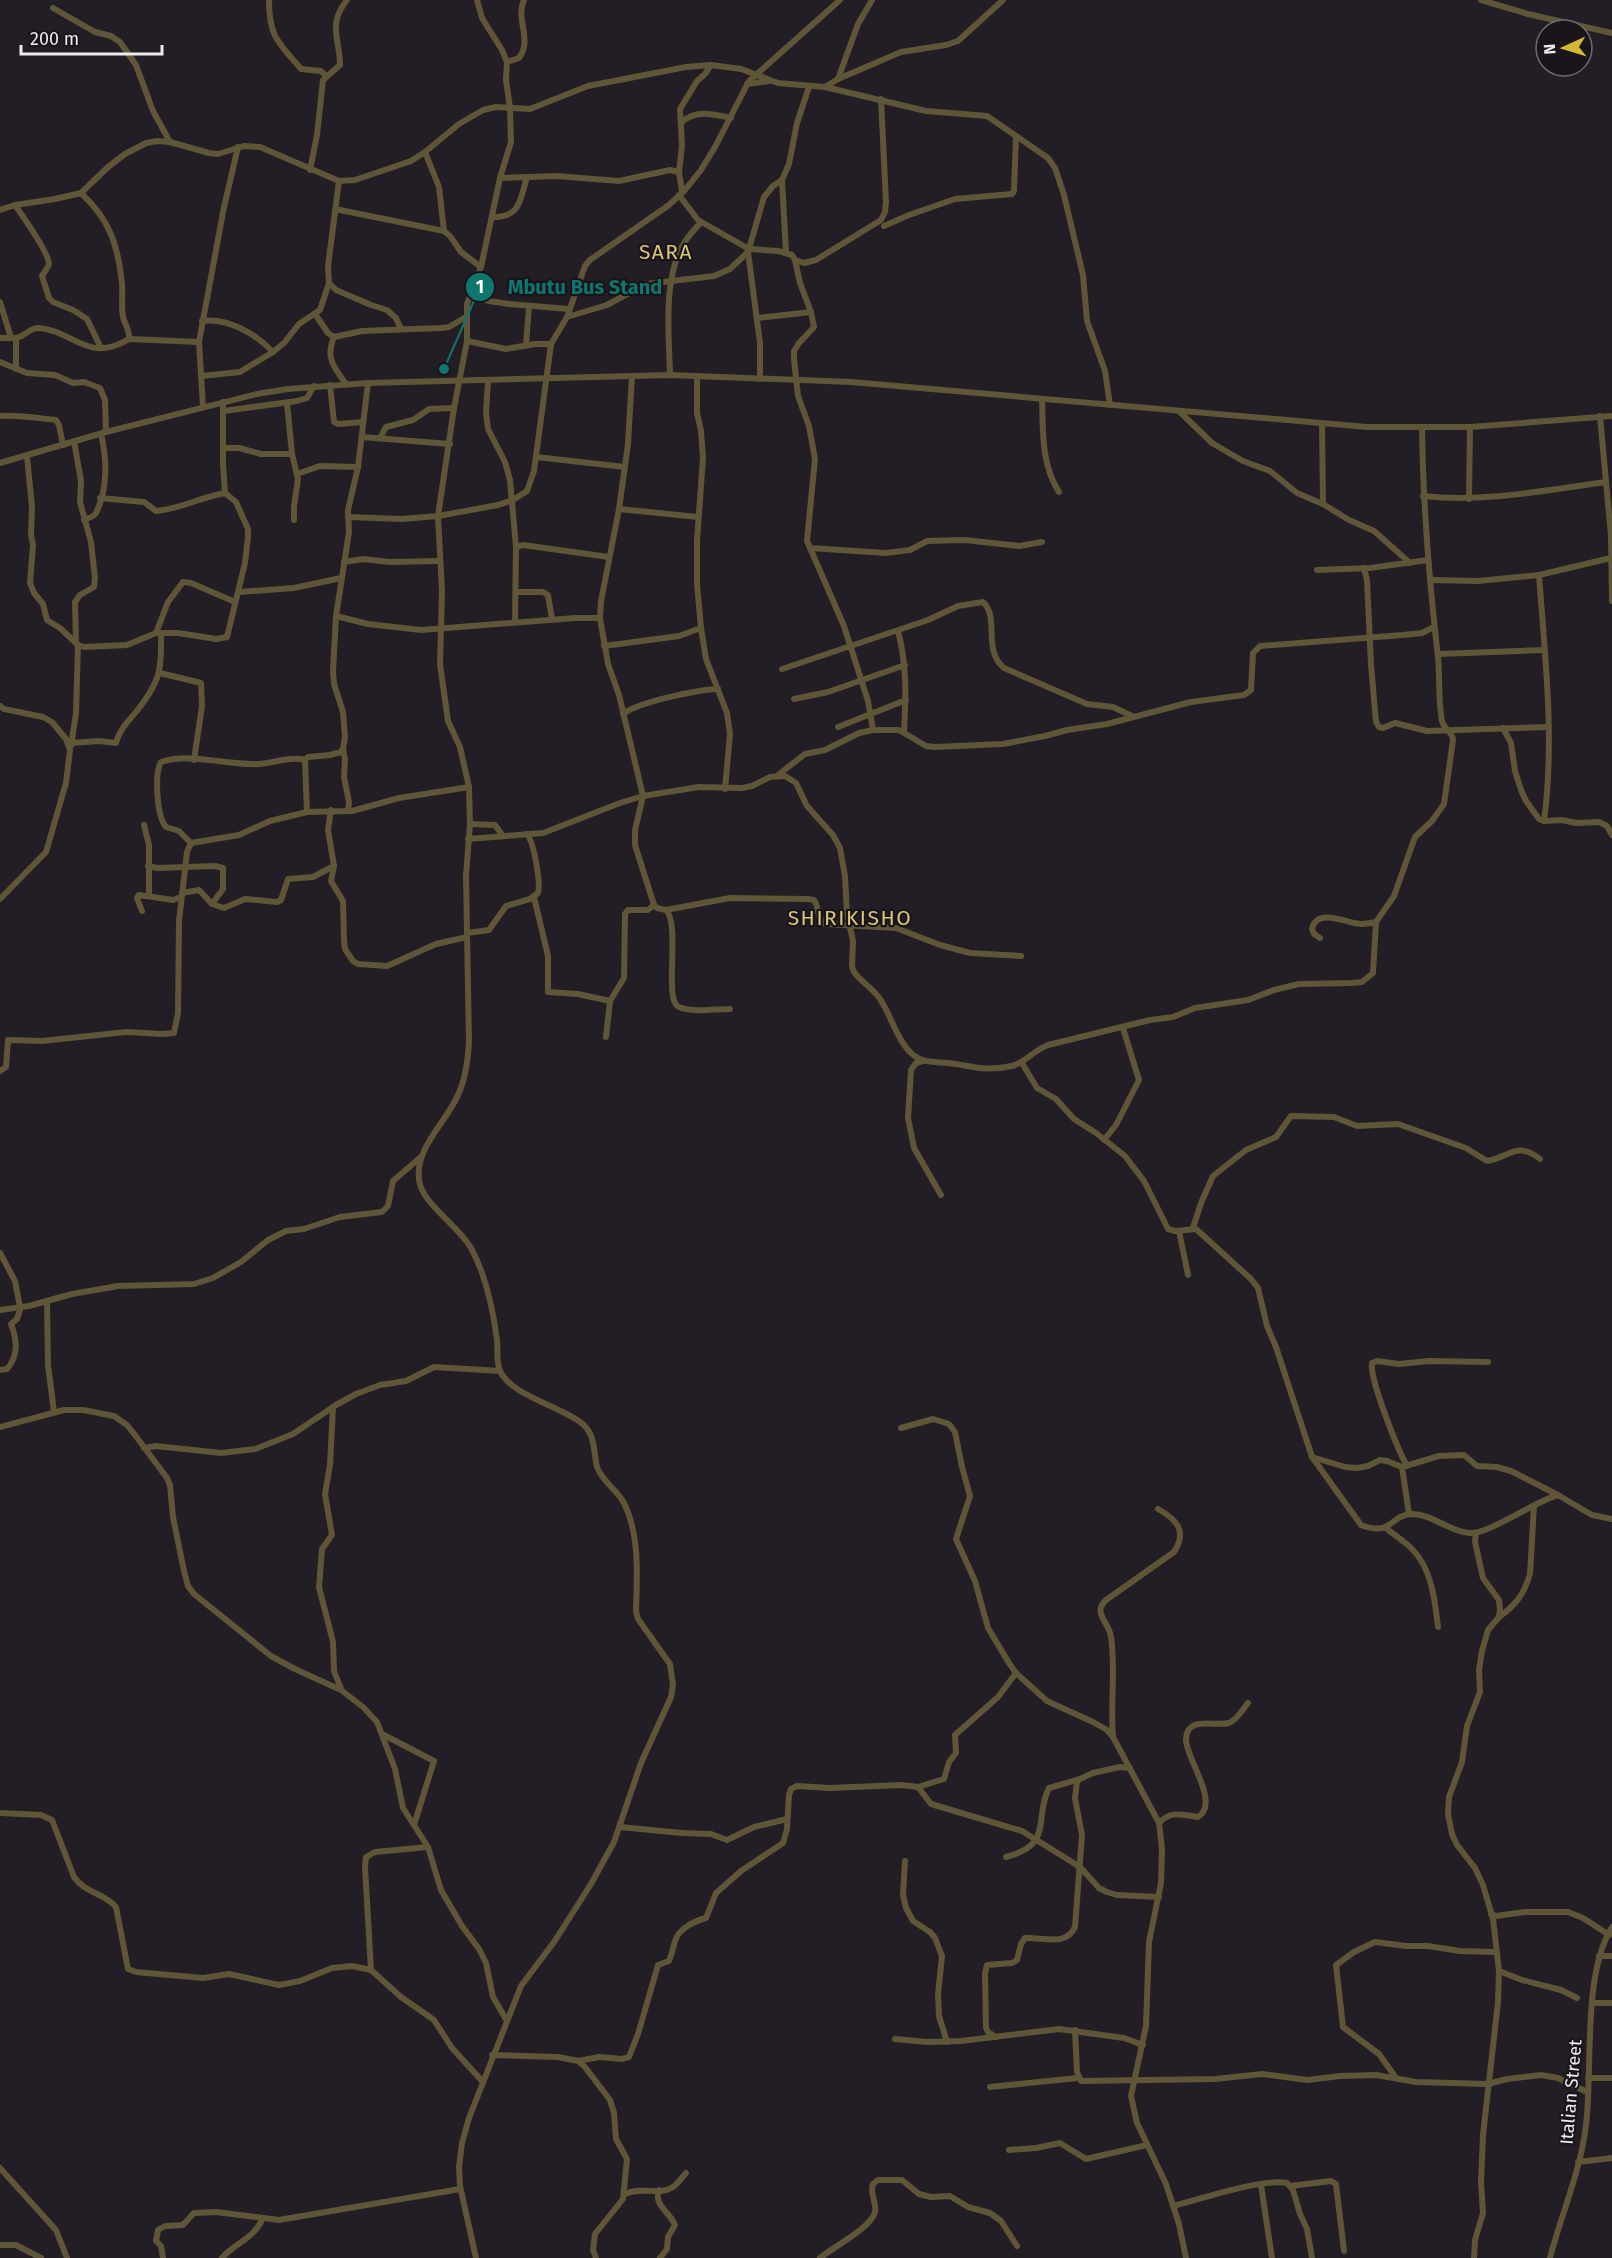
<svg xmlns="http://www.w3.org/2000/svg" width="1612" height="2258" font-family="'Fira Sans',sans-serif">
<rect width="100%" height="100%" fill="#231d25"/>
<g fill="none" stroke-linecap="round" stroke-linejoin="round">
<g stroke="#5e5636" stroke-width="6">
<path d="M269,0c0,37 9,42 32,69l20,2 5,5"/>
<path d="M1481,0l47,14 84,19"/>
<path d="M53,8l42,24 16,4 9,6 16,23 17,46 17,31"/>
<path d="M507,62l12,-4c14,-19 -4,-38 5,-58"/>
<path d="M838,79l63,-27 45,-7 12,-4 45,-41"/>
<path d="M747,84l22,-3"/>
<path d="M825,87l13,-8 20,-55 14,-24"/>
<path d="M681,123c14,-14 32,-9 50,-5"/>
<path d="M425,152l14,35 5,44"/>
<path d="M310,170l7,-35 6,-55 17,-15c0,-26 -13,-40 7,-65"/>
<path d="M500,178l56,-2 63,5 51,-11 9,2"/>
<path d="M339,181l-11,85 1,17 7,7 35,15 16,5 9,8 5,11"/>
<path d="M682,192l-3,-20 3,-27 -2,-36 17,-28 8,-7 6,-9"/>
<path d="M679,195l19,25 51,29 29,2 14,4 3,5 5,23 11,29 3,15 -15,16 -5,8v8l4,37 11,30 6,33 -8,82 37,85 24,75 5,29"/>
<path d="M15,205c7,10 34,48 34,59 -1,4 -5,8 -7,12l7,22 4,4 20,8 14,9 14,29"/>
<path d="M335,209l109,22 6,5 11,16 20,15"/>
<path d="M0,210l15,-5 40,-6 26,-6 27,-26 17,-13 21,-11 11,-2 13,1 39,11 9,1 26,-8 16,1 79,34 16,-1 56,-19 14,-9 34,-28 24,-14 13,-3 34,2 58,-23 98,-19 25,-2 30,4 37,14 47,4 101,24 61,5 61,42 7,10 9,27 19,80 4,46 18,50 5,34"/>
<path d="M492,217c29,1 28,-18 35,-40"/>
<path d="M884,226l25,-11 46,-16 57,-5 2,-3 2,-55"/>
<path d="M786,252l-4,-72 7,-16 8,-41 12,-36"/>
<path d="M795,260l9,3 12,-3 65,-40 4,-8 1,-10 -5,-103"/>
<path d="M470,295l19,6 20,3 60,5"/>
<path d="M0,302l11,36"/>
<path d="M315,314l13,19 6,4 28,-6 79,-3 8,-1 17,-10"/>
<path d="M567,317l40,-12 39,-21 68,-8 16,-7 18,-17"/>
<path d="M757,318l54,-6"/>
<path d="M202,321c25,-4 54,13 71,31"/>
<path d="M334,337c-9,21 0,30 12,47"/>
<path d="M0,338c6,0 13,1 19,-1 9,-3 10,-9 20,-9 35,3 49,36 90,11 1,-9 -4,-14 -6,-22 -2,-11 0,-22 -1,-33 -4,-39 -12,-64 -41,-91"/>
<path d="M129,339l70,3 4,65"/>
<path d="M467,341l39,8 29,-5h16"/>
<path d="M199,342l25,-135 14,-60"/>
<path d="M526,345l3,-39"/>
<path d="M0,362l27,11 28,2 18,8 11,-1 16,6 5,12 1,32"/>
<path d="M16,369v-31"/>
<path d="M670,375c-1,-40 -8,-100 16,-135 4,-6 10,-12 15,-18"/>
<path d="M201,376l39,-4 33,-20 11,-9 15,-19 21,-14 9,-27"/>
<path d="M632,376l-4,68 -9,65 -18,92 -1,17 8,46 11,31 24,101 -8,34v15l19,60 3,3 9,2 64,-12 78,1 6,1c6,8 2,18 11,24l71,4 44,17 30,8 51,3"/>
<path d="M697,376v37l4,18 2,27 -6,83v43l4,44 5,31 21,54 3,21 -5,55"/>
<path d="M760,379v-36l-12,-91 16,-55 9,-11 9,-6"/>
<path d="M488,381l-2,32 2,16 17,33 5,18 6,67"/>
<path d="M330,385l4,37 4,2 25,-2"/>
<path d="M1042,399c1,30 -1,66 17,93"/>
<path d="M223,402v62l2,29"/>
<path d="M287,403l5,51 6,25 -4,27v14"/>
<path d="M224,411l73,-10 10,-3 7,-12"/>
<path d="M1179,411l33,32 31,18 27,10 27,22 26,11 26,16 25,11 36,32"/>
<path d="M0,416c19,-1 37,2 56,4l3,5 4,20"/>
<path d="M1600,416l11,120 1,65"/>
<path d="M1322,424l1,80"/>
<path d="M362,437l88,7"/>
<path d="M380,438l6,-11 27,-7 16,-11 25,-1"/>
<path d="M74,441l7,40 -1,21 11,40 4,36 -1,9 -14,8 -5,7 1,41"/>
<path d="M223,448h16l22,6h31"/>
<path d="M27,456l5,51 -1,28 2,10 -3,38 4,10 9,11 4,16 13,8 18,17 6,2 43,-2 29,-12 12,-31 15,-20 8,1 44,19"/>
<path d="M536,457l89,10"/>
<path d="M0,463l106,-31 151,-38 31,-5 80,-6 302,-8 181,7 516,45h103l142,-11"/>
<path d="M297,474l23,-8 38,1"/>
<path d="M1423,496c62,7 123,-6 183,-14"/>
<path d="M100,498l44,4 12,9c25,-2 45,-14 69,-18l11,9 12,27v8l-3,26 -18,74 -11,2 -38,-6h-22"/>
<path d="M1469,499l1,-72"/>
<path d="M619,509l79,8"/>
<path d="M348,517l54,2 36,-3 60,-11 15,-5 14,-9 7,-20 17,-127 16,-27 18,-51 5,-6 79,-55 16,-15 16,-20 14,-23 34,-66 91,-81"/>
<path d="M84,520c4,-2 10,-3 12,-7 12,-24 11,-54 5,-79"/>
<path d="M810,548l76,5 24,-3 17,-9 38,-1 54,6 23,-4"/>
<path d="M344,562l19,-3 27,3 49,-1"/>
<path d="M1364,568l3,12 4,85 5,57 3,5 4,1 12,-5 32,8 121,-4"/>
<path d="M1317,570l53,-2 58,-8"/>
<path d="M1539,575c6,82 16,165 5,246"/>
<path d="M1431,580l47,1 61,-6 72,-17"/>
<path d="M239,592l55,-4 47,-10"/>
<path d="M516,592h27l5,3 4,24"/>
<path d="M336,616l32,8 53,6 154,-12h25"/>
<path d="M515,622l1,-75 7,-2 86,12"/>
<path d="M898,631c9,34 8,66 6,101"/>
<path d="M604,646l75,-10 22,-8"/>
<path d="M1438,654l106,-4"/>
<path d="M782,669l146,-49 30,-14 25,-4c17,15 -1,48 21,66l83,36 26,3 19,9"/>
<path d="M160,673l41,10 1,23 -8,54"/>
<path d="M794,699l34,-7 77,-27"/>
<path d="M0,706l4,3 39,8 9,5 14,17 4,11 -4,33 -20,69 -46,47"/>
<path d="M623,714c15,-12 74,-24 95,-25"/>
<path d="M838,727l68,-27"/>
<path d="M1503,728l8,15 4,28 6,19 5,11 13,18 5,2 18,-1 14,3 23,-1 8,4 5,9"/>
<path d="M71,743l28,-2 17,2c3,-12 12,-22 20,-31 24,-30 26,-42 25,-79"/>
<path d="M71,746l5,-33 2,-68"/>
<path d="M778,775l27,-21 20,-4 34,-17 14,-3h26l27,16 9,1 68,-3 42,-8 22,-6 40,-6 84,-22 53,-7 7,-5 2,-37 7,-7 143,-11 19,-2 12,-6"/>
<path d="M331,810l-3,20 6,36 -3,15 12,20 1,39 1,9 8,12 5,3 29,2 49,-22 31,-7"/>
<path d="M348,811l1,-9 -5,-25 1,-18 -2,-10 2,-12 -2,-25 -9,-28 -1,-13 3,-55 13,-84 -1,-22 10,-43 10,-84"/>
<path d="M307,812l-2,-52 3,-3 22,-2 11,-3 2,-3"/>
<path d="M470,824l25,1 8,11"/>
<path d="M144,825l5,20v51"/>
<path d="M468,839l75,-6 77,-30 23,-7 56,-9 43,1 10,-2 18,-9 15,-1 11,7 11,23 26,29 7,13 5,28 2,38 6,27 -1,25 2,6c7,10 19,16 26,27 11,16 15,37 29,52 12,13 23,10 39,12 25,3 36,9 64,3 14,-4 22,-16 36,-21l102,-25 23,-3 22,-9 53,-8 26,-10 25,-6 52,-1 11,-1 11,-9 3,-51 18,-26 21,-59 17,-16 12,-17 9,-64c-1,-9 -9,-11 -11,-19 -4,-20 -2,-44 -4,-64 -9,-77 -15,-153 -16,-230"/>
<path d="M191,843l-12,-12 -13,-4c-9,-10 -12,-53 -5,-65 28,-10 68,4 98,2 15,-1 31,-8 46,-4"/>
<path d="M148,866l9,2 58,-2 8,2v21l-11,15"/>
<path d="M182,893l17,-3 13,14 12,4 21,-9 32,3 4,-2 7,-21 25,-2 21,-11"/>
<path d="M534,897l14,59v36l30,2 32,7"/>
<path d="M666,910c15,15 -3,92 13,97 15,6 36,2 51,2"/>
<path d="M142,911l-5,-13 2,-3 34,5 8,-3"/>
<path d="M467,933l22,-3 17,-24 24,-7 8,-6c3,-10 -4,-50 -11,-59"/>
<path d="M1320,938l-6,-4 -2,-5c5,-22 34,-6 49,-5 5,0 10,-1 15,-2"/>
<path d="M606,1037l4,-36 14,-23 1,-64 3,-4h20l6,-5"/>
<path d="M923,1061l-7,2 -5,7 -3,48 6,30 27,47"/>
<path d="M1022,1063l15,25 19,11 18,20 22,14 29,23 19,25 24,48 7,2 21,-2 55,50 7,9 9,38 9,21 36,110 49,68c32,12 28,-10 51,-11 20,0 36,17 57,19 19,2 66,-32 89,-38l34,20 20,4"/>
<path d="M0,1071l6,-4 2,-27 34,1 84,-9 37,2 11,-1 4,-20 1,-92 8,-69 4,-9 48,-8 31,-14 37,-9 45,-1 47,-13 70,-11"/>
<path d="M1104,1140l12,-15 23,-45 -16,-52"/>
<path d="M1193,1228l8,-25 12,-27 33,-26 30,-13 15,-21 43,1 23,9 41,-2 68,24 21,13c22,-3 29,-21 53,-2"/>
<path d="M1179,1231l9,44"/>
<path d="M0,1253l15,28 5,26"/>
<path d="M47,1301l1,64 6,47"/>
<path d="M0,1310l29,-4 43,-12 46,-8 76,-2 19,-6 28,-16 27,-22 18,-9 18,-2 36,-12 42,-5 6,-6 5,-25 29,-25"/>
<path d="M0,1370l7,-1c12,-14 10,-29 4,-45l6,-5 4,-12"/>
<path d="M333,1407l-3,58 -5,29 7,41 -10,14 -3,38 14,55 1,29 7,18"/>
<path d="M0,1427l64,-17h19l31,6 13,9 8,10 32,43 3,7 3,32 11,54 4,15 6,8 77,62 24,13 46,21 22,17 14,15 18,47 8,39 25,39 13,43 21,36 17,23 7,14 7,34 14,24"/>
<path d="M901,1428l32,-9 16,5 6,8 7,35 8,29 -14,43 19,42 13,47 21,35 7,10 31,28 46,21 14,8 6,7 46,86 3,26 -1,34 -12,59 -3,84 -15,70 6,27 29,61 13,40 7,34"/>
<path d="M144,1448l12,-2 65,7 34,-4 38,-15 43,-29 20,-11 24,-9 26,-4 28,-14 66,4"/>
<path d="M1312,1457l33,10 12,1 11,-2 12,-6 7,1 15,6 37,-11 25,-1 13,11 20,1 14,4 47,24"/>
<path d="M1407,1466c-9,-16 -38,-88 -35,-103l5,-2 22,3 30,-3 59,1"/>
<path d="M1402,1467l7,47"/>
<path d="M1386,1528c8,7 18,13 26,21 20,20 23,52 26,78"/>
<path d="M1499,1617c17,-12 25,-23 31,-43l4,-68"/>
<path d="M382,1734l52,27 -20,64"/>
<path d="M1113,1737c-3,-33 3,-67 -2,-100 -2,-15 -19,-24 -5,-37l68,-48c14,-21 2,-33 -16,-43"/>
<path d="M918,1787l26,-8 5,-17 7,-9 -1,-18 43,-38 18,-24"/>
<path d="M0,1813l41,2 11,5 22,57c11,16 30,16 42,30l12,62 8,3 67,6 26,-4 50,11 21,-4 32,-13 20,-2 19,4 30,27 33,23 18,28 31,34"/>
<path d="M1159,1823c12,-13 23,-8 39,-6 23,-14 -13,-60 -12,-78 1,-24 29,-12 43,-16 8,-3 14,-14 19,-20"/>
<path d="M620,1827l62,6 29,1 16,6 27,-13 33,-8"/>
<path d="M1006,1857c49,-13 27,-38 43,-69l31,-9"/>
<path d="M905,1861l-2,34 3,13 7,13 17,11 5,6 7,18 -4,38 1,22 8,26"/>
<path d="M1491,1914l5,2 29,-4h43l15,6 26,17"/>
<path d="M1599,1956h13"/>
<path d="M371,1970l-6,-103 1,-10 9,-5 53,-5"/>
<path d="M1499,1971l23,9 39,10 16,8"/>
<path d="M1592,2003h20"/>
<path d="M1075,2030l2,42 4,9 134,-2 47,-5 45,6 33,-4 36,-1 40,7 72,2 19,-5 34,-4 17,3 29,14"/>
<path d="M996,2037l-8,-5 -2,-4 -1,-55 2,-8 25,-2 5,-3 4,-16 4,-6c18,-1 41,9 50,-11l7,-92 -7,-37 2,-16 3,-3 13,-6 27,-6 10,1"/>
<path d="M895,2039l33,3 33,-1 98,-12 65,9 19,7"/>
<path d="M492,2055l66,2 20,4 21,-4 23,2 7,-2 9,-23 20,-69 11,-4c3,-7 4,-13 6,-20 4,-13 20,-20 31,-23l10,-25 25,-22 42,-28 4,-14 2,-34 2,-6 6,-3 33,2 72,-3 16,2 13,17 91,27 58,36 19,21 8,4 10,3 42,2"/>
<path d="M578,2061l7,6 25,33 4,13 2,26 11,20 -4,40 -28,35 -2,16 3,8"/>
<path d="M1396,2078l-17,-24 -36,-27 -7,-62 18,-13 21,-10 31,4h22l32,5 37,1"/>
<path d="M1588,2078h24"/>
<path d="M990,2087l88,-9"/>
<path d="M1009,2150l27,-2 24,-5 26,16 61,-14"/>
<path d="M1578,2162l34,-4"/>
<path d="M0,2168l56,62 11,28"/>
<path d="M1261,2185l11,73"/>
<path d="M1290,2186l41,-5 5,3 8,67"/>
<path d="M659,2190c-6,15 11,22 16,35l-7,12 -1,12 -7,9"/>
<path d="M625,2194c16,-8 35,2 48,-7 5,-3 9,-10 13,-14"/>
<path d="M1173,2206c28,-7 89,-28 114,-23l6,7 7,24 7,15 5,29"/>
<path d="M0,2245h16l25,13"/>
<path d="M163,2258l-2,-12 -5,-5 2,-11 7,-4 18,-1 11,-12 22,-1 63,8 181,-31"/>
<path d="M222,2258c14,-16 31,-18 41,-40"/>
<path d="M476,2258l-16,-72 -1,-19 3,-24 7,-25 52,-132 33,-44 37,-58 23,-42 27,-79 30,-66 2,-12 -3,-21 -32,-45 -2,-8c1,-34 4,-76 -12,-108 -7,-13 -22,-22 -27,-36 -4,-17 -1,-34 -17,-45 -21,-16 -69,-27 -80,-51 -4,-9 -2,-22 -3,-31 -4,-30 -11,-65 -26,-92 -12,-22 -49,-44 -52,-68 -4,-33 27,-57 39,-85 8,-17 10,-35 11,-53l-3,-166 4,-52 -1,-37 -9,-40 -12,-26 -8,-57 2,-73 -4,-75 16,-108 13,-67v-37l14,-37 19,-89 11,-36 -1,-34 -4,-28 1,-18 -5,-12 -20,-32 -5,-18"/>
<path d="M820,2258c13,-11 51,-30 55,-46 2,-10 -6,-19 -2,-28l5,-4h24l17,14 12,3 19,-1 18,11 22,6 11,8 16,25"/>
<path d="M1474,2258l1,-18 8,-27 -2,-31 2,-47 15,-133 1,-31 -6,-52 -10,-34 -8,-17 -18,-23 -5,-11 -4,-20 1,-17 13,-35 5,-36 13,-34 -1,-22 3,-19 6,-21 11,-13 1,-7 -1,-10 -16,-22 -8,-36 1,-9"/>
<path d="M1550,2258c11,-43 31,-88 36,-133 7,-56 -4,-150 26,-198"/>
</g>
</g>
<g text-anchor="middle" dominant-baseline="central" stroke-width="4.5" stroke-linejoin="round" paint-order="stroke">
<g font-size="18" fill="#efebf0" stroke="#1a141b">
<text transform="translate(1571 2092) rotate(-85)">Italian Street</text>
</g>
<g font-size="21" letter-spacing="1.5" fill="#dac679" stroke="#1a141b">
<text x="666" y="252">SARA</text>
<text x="850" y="918">SHIRIKISHO</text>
</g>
</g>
<path fill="none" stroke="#0f766e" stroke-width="2" d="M444 369L480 287"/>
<g fill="#0f766e" stroke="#1a141b" stroke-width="2">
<circle cx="444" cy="369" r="6"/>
<circle cx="480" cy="287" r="15"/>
</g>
<g font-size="18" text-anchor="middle" font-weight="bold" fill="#fff">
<text x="480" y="293">1</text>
</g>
<g font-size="20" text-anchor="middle" font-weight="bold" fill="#0f766e" stroke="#1a141b" stroke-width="4.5" stroke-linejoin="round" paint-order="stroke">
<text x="585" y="294">Mbutu Bus Stand</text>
</g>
<g transform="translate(1564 48) rotate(266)"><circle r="28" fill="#1a141b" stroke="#6f6a70" stroke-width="1.5"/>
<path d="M0-4.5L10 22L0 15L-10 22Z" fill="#d4b635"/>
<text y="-9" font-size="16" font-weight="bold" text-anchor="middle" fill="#efebf0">N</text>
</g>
<path d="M21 45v9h141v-9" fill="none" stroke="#efebf0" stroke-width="3"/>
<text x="30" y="45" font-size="18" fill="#efebf0" stroke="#1a141b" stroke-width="4.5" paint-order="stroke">200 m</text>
</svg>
